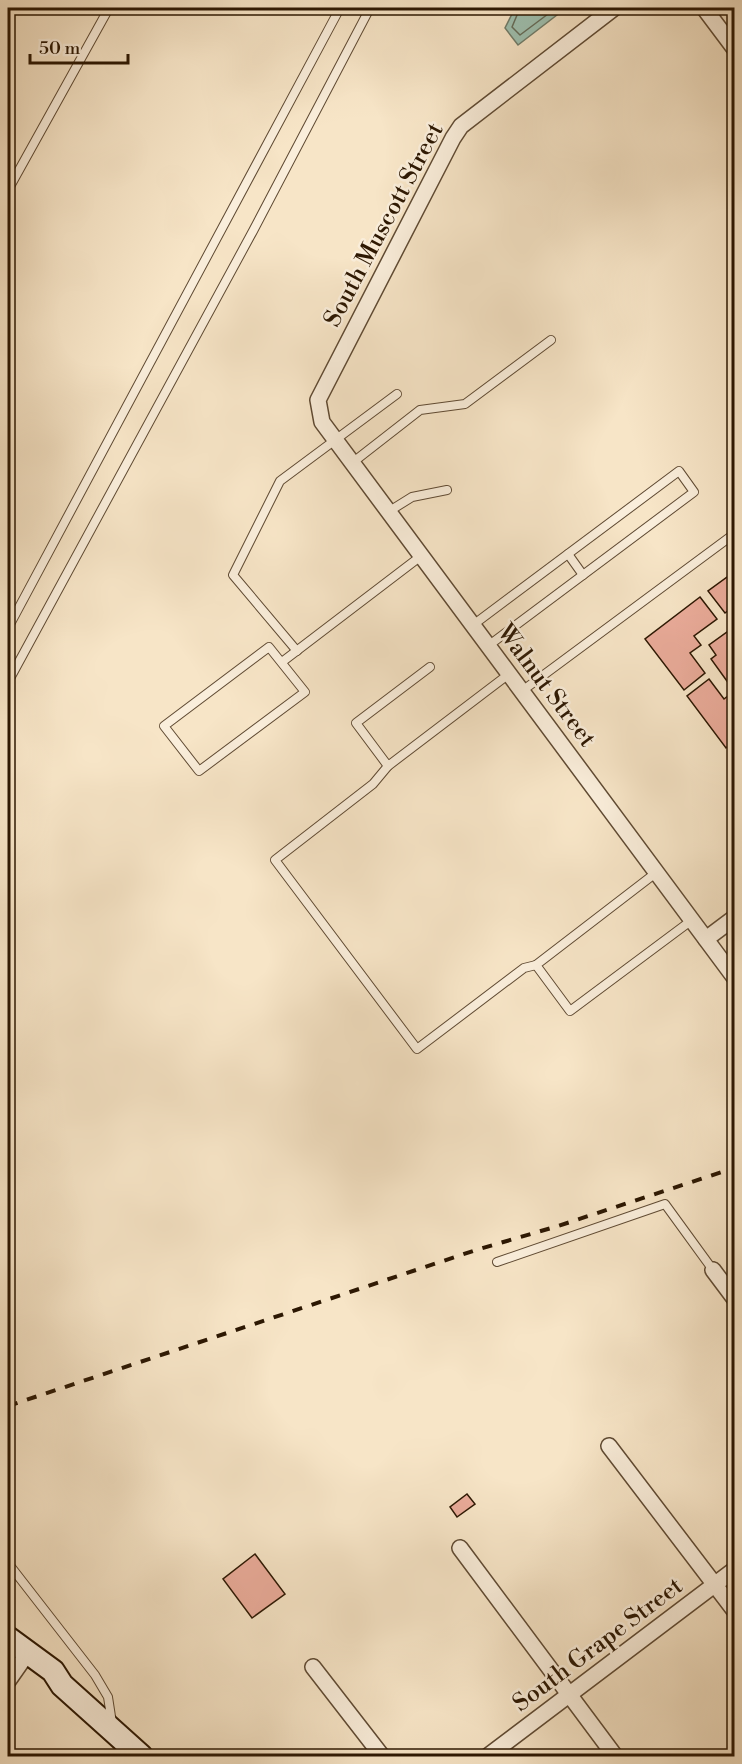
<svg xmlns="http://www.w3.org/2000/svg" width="742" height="1764" font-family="'Libre Bodoni',serif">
<rect width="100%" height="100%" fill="#f7e5c7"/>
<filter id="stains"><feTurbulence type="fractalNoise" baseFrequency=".00333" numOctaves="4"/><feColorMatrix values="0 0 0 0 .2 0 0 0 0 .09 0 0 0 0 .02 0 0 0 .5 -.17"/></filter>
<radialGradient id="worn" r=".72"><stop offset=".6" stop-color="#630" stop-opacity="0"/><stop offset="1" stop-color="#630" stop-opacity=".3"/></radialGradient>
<path fill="#9ec0b0" stroke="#707c6a" stroke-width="1.5" d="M515,8h51l-48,37 -13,-17z"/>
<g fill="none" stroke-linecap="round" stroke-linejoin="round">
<path stroke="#656c59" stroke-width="1.5" d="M520,8l-8,19 8,8 36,-27"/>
</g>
<g fill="#ebac9b" stroke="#2c1702" stroke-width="1.5">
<path d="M734,572v34l-9,7 -17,-22z"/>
<path d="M700,597l17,22 -23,17 7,9 -11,8 15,20 -21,17 -39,-51z"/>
<path d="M734,627v59l-2,2 -21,-29 5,-4 -7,-10z"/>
<path d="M709,679l15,20 9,-7 1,2v47l-8,7 -39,-52z"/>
<path d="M467,1494l8,10 -18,13 -7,-10z"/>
<path d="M255,1554l30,40 -33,24 -29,-39z"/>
</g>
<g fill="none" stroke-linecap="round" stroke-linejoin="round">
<defs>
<g id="service">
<path d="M8,190l101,-182"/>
<path d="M352,463l68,-53 45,-6 86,-64"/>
<path d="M388,512l24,-15 35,-7"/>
<path d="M568,554l15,21"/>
<path d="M473,625l206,-154 15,21 -206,154"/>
<path d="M8,628l332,-620"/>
<path d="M269,647l36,45 -106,79 -35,-45z"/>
<path d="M297,651l-64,-76 47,-94 117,-87"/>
<path d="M282,662l139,-106"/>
<path d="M430,667l-74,56 32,43 121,-92"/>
<path d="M8,682l245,-451 117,-223"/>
<path d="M522,691l212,-157"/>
<path d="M388,766l-15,18 -98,76 142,189 107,-81 12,-3"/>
<path d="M657,872l-121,93 34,46 122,-91"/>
<path d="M497,1262l168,-58 48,66"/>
<path d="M8,1563l87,112 13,22 4,26"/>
</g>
<g id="minor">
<path d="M614,8l-153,118 -8,12 -135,262 4,22 412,555"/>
<path d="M704,8l30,40"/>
<path d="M706,939l28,-21"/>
<path d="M713,1270l21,28"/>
<path d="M609,1446l125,164"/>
<path d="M460,1548l155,208"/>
<path d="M313,1667l69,89"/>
<path d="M8,1681l14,-20"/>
<path d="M488,1756l246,-186"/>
</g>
<path id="secondary" d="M8,1638l45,33 9,14 79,71"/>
</defs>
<use href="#service" stroke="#5f4a33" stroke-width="10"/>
<use href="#minor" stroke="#5f4a33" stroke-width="18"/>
<use href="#secondary" stroke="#2c1702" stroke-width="26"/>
<use href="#service" stroke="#faeedb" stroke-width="8"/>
<use href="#minor" stroke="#faeedb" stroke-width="15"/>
<use href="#secondary" stroke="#faeedb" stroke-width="22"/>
<path stroke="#2c1702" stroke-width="4" stroke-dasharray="10 10" stroke-linecap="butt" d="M8,1406l468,-156 82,-24 176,-58"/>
</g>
<g text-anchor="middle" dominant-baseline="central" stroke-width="5" stroke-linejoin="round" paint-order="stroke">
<g font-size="24" fill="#2c1702" stroke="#faeedb">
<text transform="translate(384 225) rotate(-62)">South Muscott Street</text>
<text transform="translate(546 686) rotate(53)">Walnut Street</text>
<text transform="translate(598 1645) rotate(-37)">South Grape Street</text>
</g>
</g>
<rect width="742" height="1764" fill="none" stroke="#f7e5c7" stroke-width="30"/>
<rect x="9" y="9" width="724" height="1746" fill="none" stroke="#2c1702" stroke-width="3"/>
<rect x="15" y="15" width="712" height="1734" fill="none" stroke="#2c1702" stroke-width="1.5"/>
<path d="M30 54v9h98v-9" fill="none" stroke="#2c1702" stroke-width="3"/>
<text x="39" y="54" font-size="18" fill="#2c1702" stroke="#faeedb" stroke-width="4.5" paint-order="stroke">50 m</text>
<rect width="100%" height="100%" filter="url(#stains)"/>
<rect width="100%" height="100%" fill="url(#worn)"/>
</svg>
